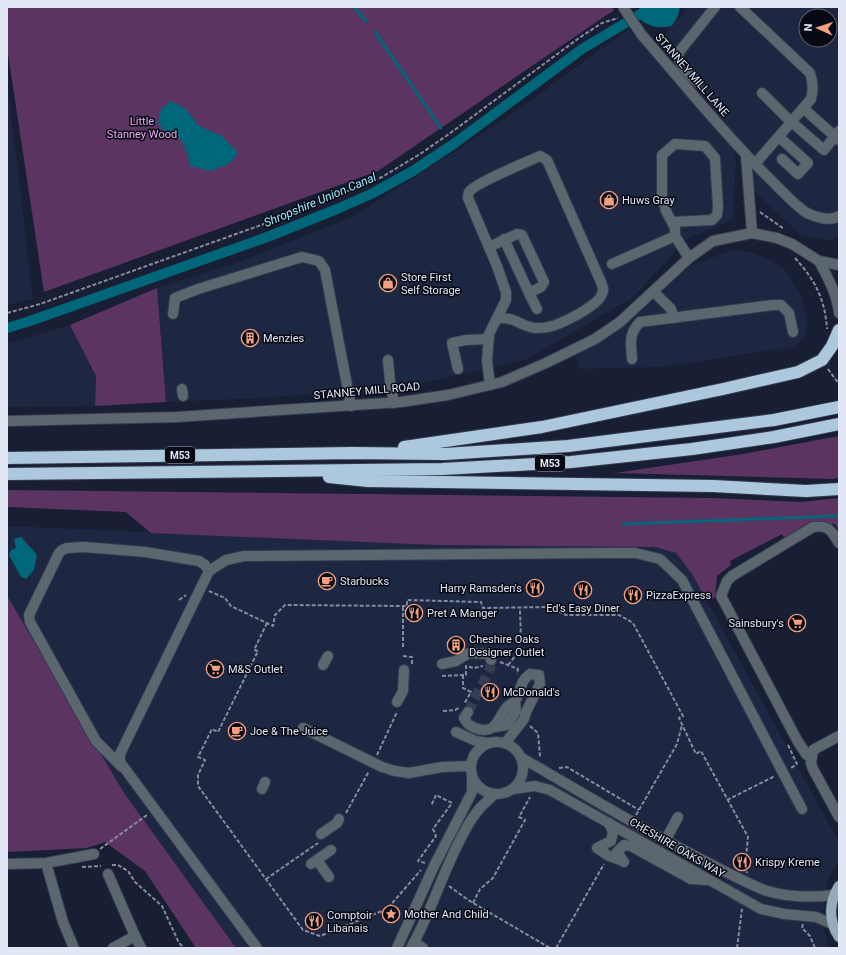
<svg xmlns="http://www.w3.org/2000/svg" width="846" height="955" font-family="Roboto,sans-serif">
<rect width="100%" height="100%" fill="#181f34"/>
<g fill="#1e2742" fill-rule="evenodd">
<path d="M685,7h154v229l-8,4 -30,-5 -47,-44 -6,-42 -82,-91 -9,-15 26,-29zM806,16h24v24h-24z"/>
<path d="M629,29l104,117 3,15 -3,59 -45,18 -56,60 -105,61 -121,28 -147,11 -93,4 -9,-114 82,-26 113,-45 153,-98z"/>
<path d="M7,80l26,219 -26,6z"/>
<path d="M733,250l16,2 22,8 15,11 16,27 6,25 -4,15 -12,9 -132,20 -80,2 -5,-14 32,-18 37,-28 46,-43z"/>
<path d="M70,325l26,51 -1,30 -88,1v-63z"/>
<path d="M7,526l428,19 204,1 16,1 21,6 16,21 147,268v19l-11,17 -4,29 -1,14 5,27h-625l-196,-348z"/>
</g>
<g fill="#5c3462">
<path d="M7,7h605l2,3 -236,161 -334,121 -37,-245z"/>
<path d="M157,288l9,114 -71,4 1,-30 -26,-51z"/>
<path d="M839,436v42l-7,1 -217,-6 128,-19z"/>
<path d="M7,490l705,8 89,4 38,-4v33l-4,-7h-22l-28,15 -3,-5 -52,27 1,4 -14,11 -2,21 -8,4 -15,-27 -16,-21 -21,-6 -220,-2 -284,-12 -25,-21 -119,-5z"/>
<path d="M7,596l117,197 112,155h-40l-51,-77 -40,-29 -18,6 -80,4z"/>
</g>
<g fill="#00677a">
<path d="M652,7h28l-2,9 -6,10c-14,3 -24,1 -34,-9z"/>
<path d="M171,101l15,8 13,17 23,10 16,17 -9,11 -19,7 -20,-5 -3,-13 -6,-14 -16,-6 -7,-11 3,-13z"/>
<path d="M22,537c4,8 10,10 15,18l-3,15 -8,9 -5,-2 -12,-22 2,-5 5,-2 -2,-8 2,-2z"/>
</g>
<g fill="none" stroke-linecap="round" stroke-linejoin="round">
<g stroke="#00677a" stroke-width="3">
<path d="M354,7l12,14"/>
<path d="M375,32l66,96"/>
<path d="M623,524l216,-8"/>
</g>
<path stroke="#00677a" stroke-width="10" d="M7,328l23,-7 240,-85 67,-27 34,-15 42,-23 42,-28 127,-94 70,-42"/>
<path stroke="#363d51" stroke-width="10" stroke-dasharray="10 5" stroke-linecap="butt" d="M468,712l22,-43 1,-9"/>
<defs>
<g id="minor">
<path d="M740,7l70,66c3,9 4,16 1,26l-56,65"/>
<path d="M641,34c43,50 85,102 132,148 9,9 24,25 34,31 8,4 23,9 32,3"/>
<path d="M698,83c-7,-8 -23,-19 -19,-31l36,-45"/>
<path d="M762,93l26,26 36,31 15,-19"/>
<path d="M803,108l36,32"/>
<path d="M779,137l29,26 -10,11 -16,-15"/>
<path d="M746,156l6,77"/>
<path d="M672,222l40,-2 5,-5 1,-8 -3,-49 -10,-12 -30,-2 -13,11v41l4,15 9,17v8l14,22"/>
<path d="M489,247l28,-13 5,1 22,47 -3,5 -12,6 -25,-54"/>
<path d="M819,261c9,17 18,33 20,52"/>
<path d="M612,264l63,-28"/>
<path d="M654,292l17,17 3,9"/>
<path d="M529,293l8,16"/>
<path d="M173,314l2,-16 23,-9 104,-32 17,4 6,9 26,136"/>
<path d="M632,359c-1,-17 -4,-24 8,-37l133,-17h8l8,8 4,19"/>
<path d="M388,360l2,22 4,21"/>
<path d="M458,369l-6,-26 14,-3 23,-1"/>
<path d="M490,385l-3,-24 2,-27 8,-16c19,-1 23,8 38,10 4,0 9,0 13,-1 12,-2 50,-21 54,-33 2,-4 1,-7 -1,-12l-54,-122 -7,-4c-13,6 -65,27 -71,36 -1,2 -1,3 -1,6l29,68 9,26v8l-9,18"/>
<path d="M182,389l1,7"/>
<path d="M7,421l170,-4 224,-15 47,-7 54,-13 44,-19 49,-24 25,-17 69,-64 24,-17 39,-8 25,5 15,6 27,17 20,4"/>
<path d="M442,664l14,-3 13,-8 18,1 2,1 2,5"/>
<path d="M323,665l5,-9"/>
<path d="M397,702l6,-11 1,-21"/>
<path d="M468,712l-4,6c2,5 6,8 11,10 22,8 22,-10 32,-21 3,-3 6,-4 8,-6 7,-9 3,-18 15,-27l9,1 1,9 -14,28 -2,7 -18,23"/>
<path d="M495,727l12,-2 9,-14 -1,-10"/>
<path d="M303,728l79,39 13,4 14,2 33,-6 29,-1"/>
<path d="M456,732l20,9 11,2"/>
<path d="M839,736l-26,14 -2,13 2,6 26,48"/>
<circle cx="497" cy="768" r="26"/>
<path d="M522,758c59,34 116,69 177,100 21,11 43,23 65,32 21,7 48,8 69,5"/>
<path d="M811,758l-5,-4 -9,-14 -76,-144 6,-15 5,-5 81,-49c16,-2 18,3 26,16"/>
<path d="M122,767l-26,-26 -66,-119 -1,-7 30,-62 3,-3 5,-2 17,-1 61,5 54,9 6,4 4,6"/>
<path d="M262,789l3,-7"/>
<path d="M513,789l22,-3 15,4 211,119 23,5 32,3 16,7"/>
<path d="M609,823l4,9 -2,9 -14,7 12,8 14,5"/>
<path d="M321,834l16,-11 2,-4"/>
<path d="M665,841l13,-24"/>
<path d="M317,860l12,17"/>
<path d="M624,862l-7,-10 7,-7 7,1 60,33 15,1"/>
<path d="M46,863l17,59 11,26"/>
<path d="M7,864l39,-1 48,-9"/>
<path d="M311,864l20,-14"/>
<path d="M108,874l27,62"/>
<path d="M414,942l9,6"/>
<path d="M113,948l22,-12 6,12"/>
<path d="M257,948l-137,-186v-8l89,-183 17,-11 18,-4 369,-3h22l25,6 22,21 120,229"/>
<path d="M397,948l37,-82 38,-74v-15"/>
<path d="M411,948c18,-32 29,-67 45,-100 6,-12 12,-25 20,-35 5,-7 12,-13 19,-19"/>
</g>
<path id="major" d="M839,886c-10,16 -11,35 0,51"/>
<g id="highway">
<path d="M404,447l138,-20 181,-38 75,-17 24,-12 10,-14 7,-16"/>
<path d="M7,458l345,-5 93,1 123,-8 206,-26 65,-13"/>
<path d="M7,474l435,-5 129,-7 121,-13 82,-12 65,-13"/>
<path d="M329,477l39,4 345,5 93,5 33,-2"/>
</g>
</defs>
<use href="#minor" stroke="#343b4f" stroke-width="12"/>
<use href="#major" stroke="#343b4f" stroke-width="12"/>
<use href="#highway" stroke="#343b4f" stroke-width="14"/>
<g stroke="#858b9d" stroke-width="2" stroke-dasharray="4 2" stroke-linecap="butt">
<path d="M760,212l24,17"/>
<path d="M795,258c20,22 30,41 32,71"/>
<path d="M7,313l33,-9 224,-80 55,-23 40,-14 23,-10 38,-23 29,-20 130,-96 23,-15 16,-5"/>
<path d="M828,369l11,15"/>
<path d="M209,591l16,7 6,8 42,20 2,-11 10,-10 118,1h4v-6l74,2 2,6 66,-1 17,8h53l14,8 50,93 -4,2 17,36 5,-3 47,86 -3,31 2,5"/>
<path d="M179,600l7,-5"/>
<path d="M267,623l-13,27 4,1 -40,81 -6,-3 -14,28 7,3 -7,15v11l105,144 17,6 67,-27 34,-39"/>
<path d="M403,647v-41"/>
<path d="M403,656l9,1v8"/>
<path d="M500,662l18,7 -1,5"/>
<path d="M508,665c17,-18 12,-34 12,-57"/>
<path d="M463,675v13l8,4 -7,12"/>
<path d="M442,676l24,-1v-9l8,2 9,-2"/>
<path d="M443,711l12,-1 4,-2"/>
<path d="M530,726l8,7 2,23 1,1"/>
<path d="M788,745l9,19 -6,4"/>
<path d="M377,755l20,-43"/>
<path d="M559,768l8,-1 72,43"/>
<path d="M727,800l48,-24"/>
<path d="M346,813l23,-42"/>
<path d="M636,815l41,-71 5,-19"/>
<path d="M100,849l47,-34"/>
<path d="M425,863l-7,-2 18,-25 -3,-7 19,-26 -16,-8 -5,11"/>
<path d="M112,865h6l10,6 7,11 27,24 17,37 5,5"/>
<path d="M82,867l19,-1"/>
<path d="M266,879l52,-36"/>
<path d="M449,886l19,14 82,48"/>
<path d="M473,903l7,-14 13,-11 32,-58 -6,-3 11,-20"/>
<path d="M803,924l-1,4 8,8 5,12"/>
<path d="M556,948l48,-84"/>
<path d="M737,948l5,-39"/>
</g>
<use href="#minor" stroke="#5b666e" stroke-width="10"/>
<use href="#major" stroke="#96acbd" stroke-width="10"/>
<use href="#highway" stroke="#adc8dd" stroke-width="12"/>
<defs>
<path id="minor-bridge" d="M623,7l18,27"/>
</defs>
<use href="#minor-bridge" stroke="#343b4f" stroke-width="12" stroke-linecap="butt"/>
<use href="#minor-bridge" stroke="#5b666e" stroke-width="10"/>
</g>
<defs>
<symbol id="shop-ring" viewBox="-11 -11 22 22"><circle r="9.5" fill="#070913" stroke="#f2a080" stroke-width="1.5"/><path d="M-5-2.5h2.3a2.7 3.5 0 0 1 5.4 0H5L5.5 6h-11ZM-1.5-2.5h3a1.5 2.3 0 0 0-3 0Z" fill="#f2a080"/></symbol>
<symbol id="building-ring" viewBox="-11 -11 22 22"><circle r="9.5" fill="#070913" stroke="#f2a080" stroke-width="1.5"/><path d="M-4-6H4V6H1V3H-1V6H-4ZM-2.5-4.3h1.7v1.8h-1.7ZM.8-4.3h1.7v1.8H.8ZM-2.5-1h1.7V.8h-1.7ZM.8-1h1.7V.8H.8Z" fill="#f2a080"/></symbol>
<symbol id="cafe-ring" viewBox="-11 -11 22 22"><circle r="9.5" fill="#070913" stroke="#f2a080" stroke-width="1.5"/><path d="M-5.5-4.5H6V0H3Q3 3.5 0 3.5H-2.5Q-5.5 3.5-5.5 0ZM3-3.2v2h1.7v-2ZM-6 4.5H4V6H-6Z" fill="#f2a080"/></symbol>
<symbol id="restaurant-ring" viewBox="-11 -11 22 22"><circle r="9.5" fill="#070913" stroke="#f2a080" stroke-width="1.5"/><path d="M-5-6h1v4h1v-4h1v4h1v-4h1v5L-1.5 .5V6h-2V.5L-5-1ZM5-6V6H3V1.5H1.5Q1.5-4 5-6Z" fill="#f2a080"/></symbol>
<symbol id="supermarket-ring" viewBox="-11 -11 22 22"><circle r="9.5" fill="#070913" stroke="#f2a080" stroke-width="1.5"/><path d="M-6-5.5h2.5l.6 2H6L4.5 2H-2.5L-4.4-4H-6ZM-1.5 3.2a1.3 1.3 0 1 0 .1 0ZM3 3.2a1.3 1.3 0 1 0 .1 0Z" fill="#f2a080"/></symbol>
<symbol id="sight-ring" viewBox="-11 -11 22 22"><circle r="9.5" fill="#070913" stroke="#f2a080" stroke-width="1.5"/><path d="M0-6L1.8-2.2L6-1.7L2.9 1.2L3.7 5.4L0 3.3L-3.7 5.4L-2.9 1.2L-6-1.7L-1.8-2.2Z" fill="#f2a080"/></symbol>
</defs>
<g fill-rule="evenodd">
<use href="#shop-ring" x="599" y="190" width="20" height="20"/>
<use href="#shop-ring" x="378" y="273" width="20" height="20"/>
<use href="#building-ring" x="240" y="328" width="20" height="20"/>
<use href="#cafe-ring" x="317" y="571" width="20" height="20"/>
<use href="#restaurant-ring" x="525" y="578" width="20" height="20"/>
<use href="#restaurant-ring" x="573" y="580" width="20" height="20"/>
<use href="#restaurant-ring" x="623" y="585" width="20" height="20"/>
<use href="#restaurant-ring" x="404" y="603" width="20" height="20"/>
<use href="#supermarket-ring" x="787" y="613" width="20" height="20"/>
<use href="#building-ring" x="446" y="635" width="20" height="20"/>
<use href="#supermarket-ring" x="205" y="659" width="20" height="20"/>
<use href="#restaurant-ring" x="480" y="682" width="20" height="20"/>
<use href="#cafe-ring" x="227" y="721" width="20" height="20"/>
<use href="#restaurant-ring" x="732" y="852" width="20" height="20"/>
<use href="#sight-ring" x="381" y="904" width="20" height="20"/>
<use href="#restaurant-ring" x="304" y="911" width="20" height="20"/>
</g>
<g text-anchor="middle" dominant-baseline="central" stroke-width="3" stroke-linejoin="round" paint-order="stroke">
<g fill="#070913" stroke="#a0a4b1" stroke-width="1">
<rect x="165" y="447" width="30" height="16" rx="3"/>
<rect x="535" y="455" width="30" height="16" rx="3"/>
</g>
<g font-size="10" font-weight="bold" fill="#e1e7f5">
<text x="180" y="455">M53</text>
<text x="550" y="463">M53</text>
</g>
<g font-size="11" fill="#e1e7f5" stroke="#070913">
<text transform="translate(692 75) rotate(49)">STANNEY MILL LANE</text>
<text transform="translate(367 391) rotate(-5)">STANNEY MILL ROAD</text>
<text transform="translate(677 848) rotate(30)">CHESHIRE OAKS WAY</text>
</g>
<g font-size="11" fill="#efa8fa" stroke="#070913">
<text x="142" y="121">Little<tspan x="142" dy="13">Stanney Wood</tspan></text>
</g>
<g font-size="11" fill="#e1e7f5" stroke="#070913" text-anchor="start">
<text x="622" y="200">Huws Gray</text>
<text x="401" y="277">Store First<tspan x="401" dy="13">Self Storage</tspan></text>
<text x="263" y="338">Menzies</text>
<text x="340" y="581">Starbucks</text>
<text x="522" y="588" text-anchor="end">Harry Ramsden's</text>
<text x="646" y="595">PizzaExpress</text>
<text x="583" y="608" text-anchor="middle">Ed's Easy Diner</text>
<text x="427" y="613">Pret A Manger</text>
<text x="784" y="623" text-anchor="end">Sainsbury's</text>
<text x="469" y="639">Cheshire Oaks<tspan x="469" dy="13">Designer Outlet</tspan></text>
<text x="228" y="669">M&amp;S Outlet</text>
<text x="503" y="692">McDonald's</text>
<text x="250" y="731">Joe &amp; The Juice</text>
<text x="755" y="862">Krispy Kreme</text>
<text x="404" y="914">Mother And Child</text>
<text x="327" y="915">Comptoir<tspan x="327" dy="13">Libanais</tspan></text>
</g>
<g font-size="12" font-style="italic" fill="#9ceafe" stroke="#070913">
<text transform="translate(320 200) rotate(-23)">Shropshire Union Canal</text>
</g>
</g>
<rect width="846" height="955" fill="none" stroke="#e1e7f5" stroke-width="16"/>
<g transform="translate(818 28) rotate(273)"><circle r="19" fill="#070913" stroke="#5e626d"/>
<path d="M0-3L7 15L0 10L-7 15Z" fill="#f2a080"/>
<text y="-6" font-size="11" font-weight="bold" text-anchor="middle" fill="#e1e7f5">N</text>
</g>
</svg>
